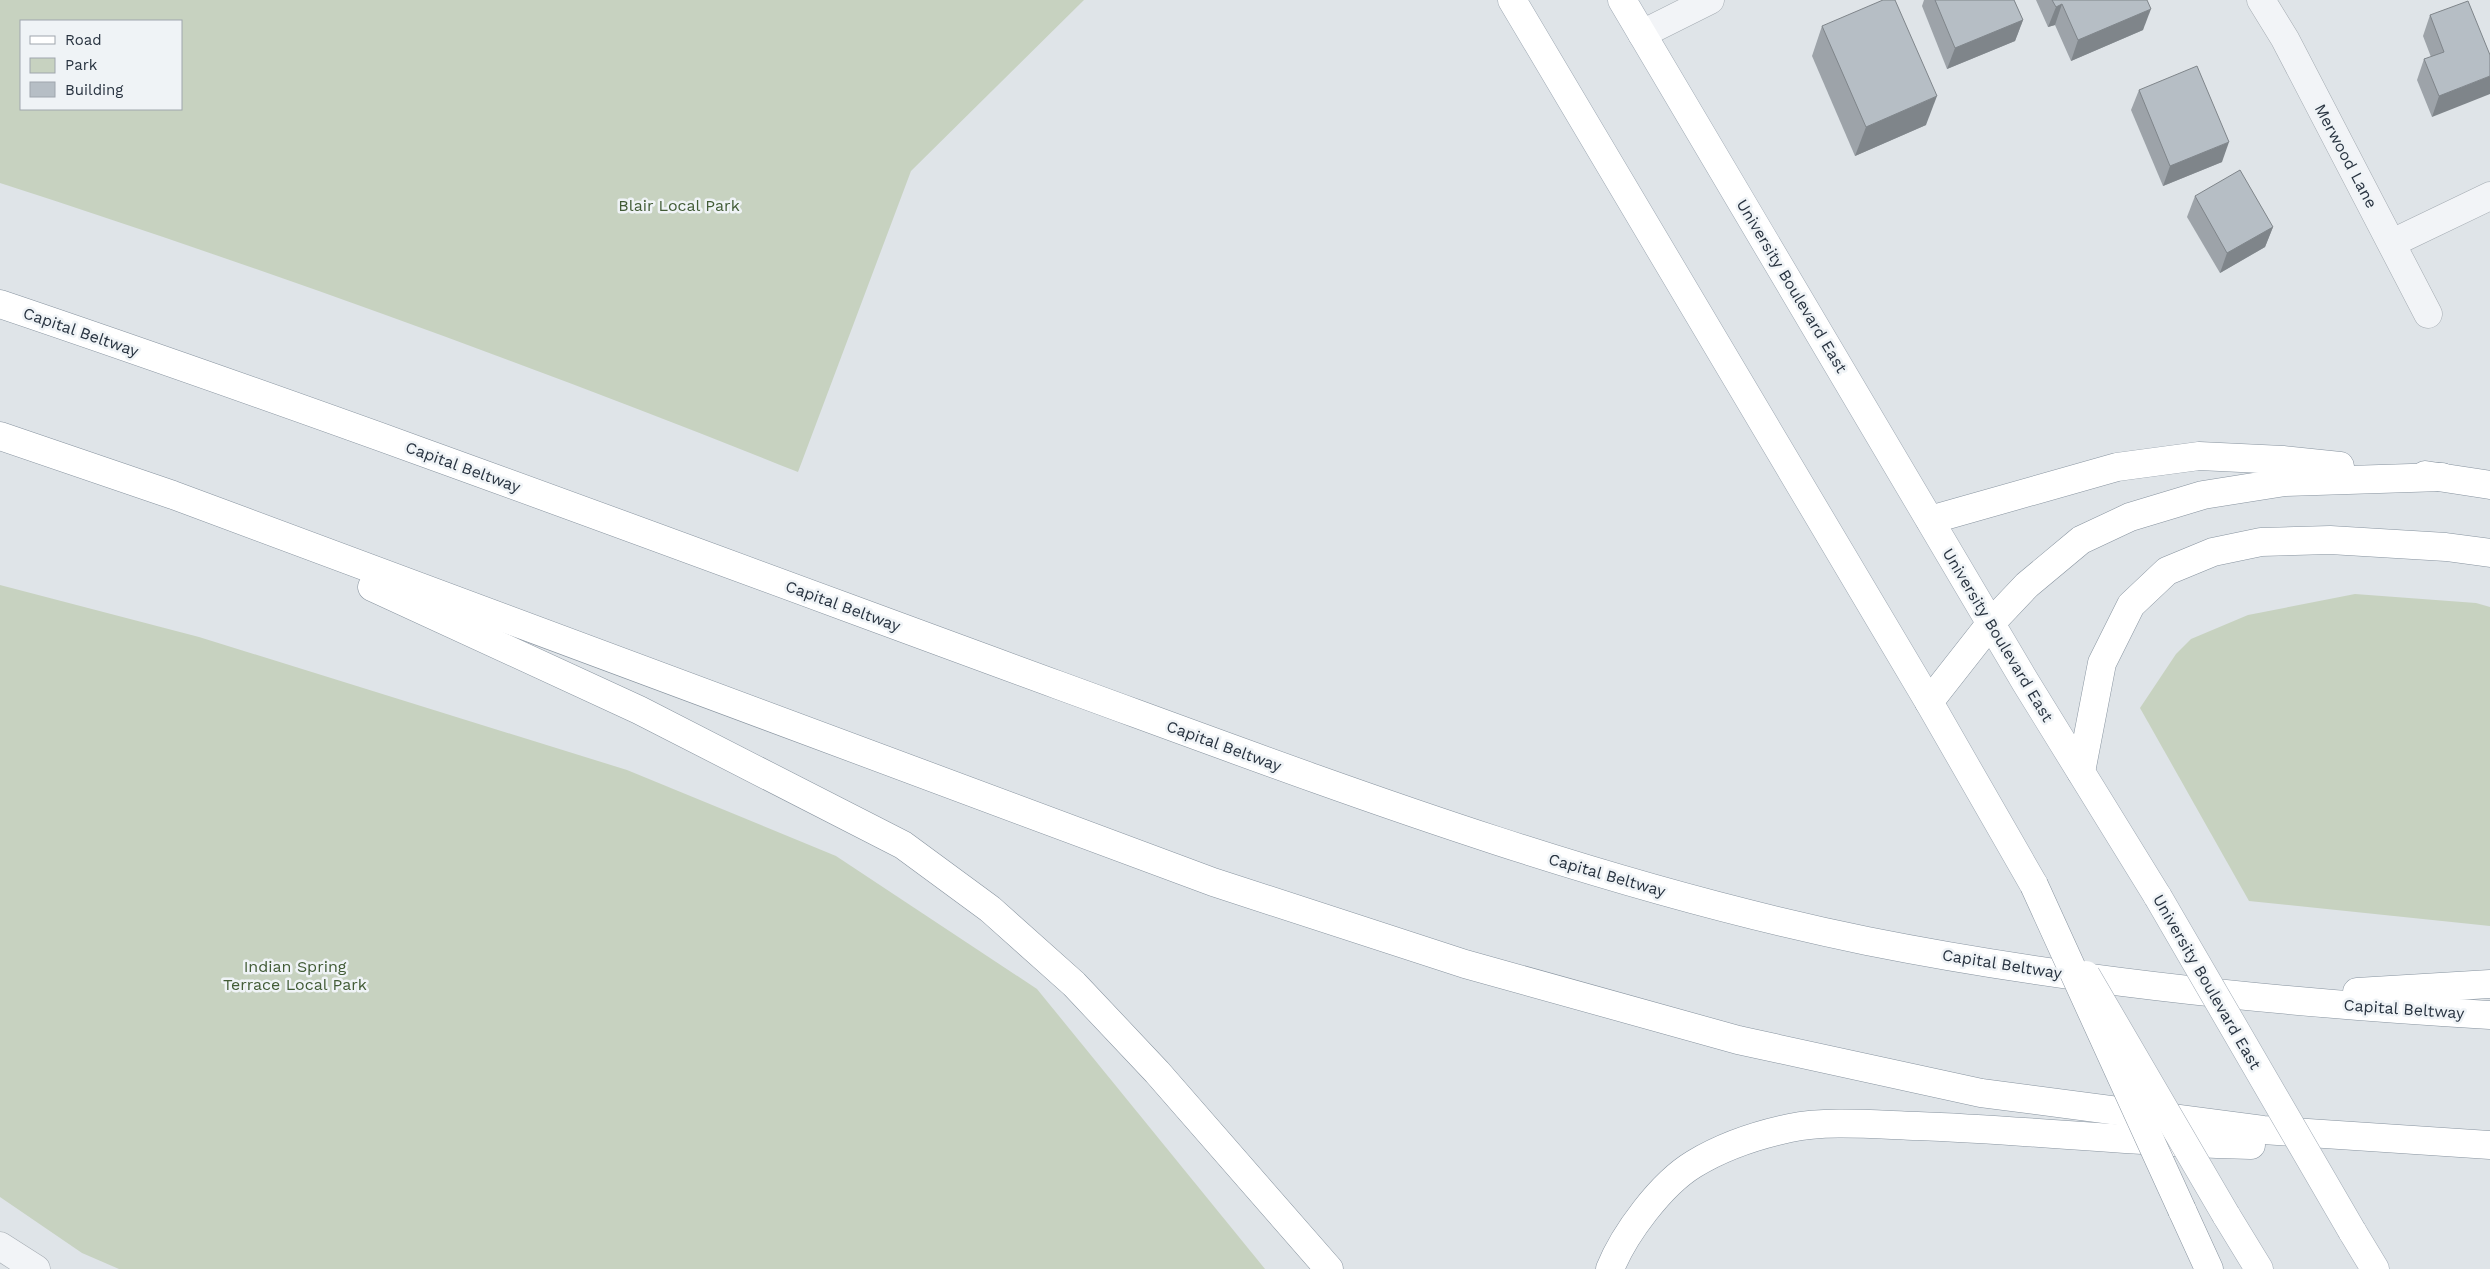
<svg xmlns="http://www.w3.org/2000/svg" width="2490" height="1269" font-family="'Work Sans',sans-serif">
<rect width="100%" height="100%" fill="#dfe4e8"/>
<g fill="#c7d2c0" fill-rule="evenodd">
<path d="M0,0h1084l-173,171 -113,301c-263,-105 -529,-202 -798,-289zM21,21h160v88h-160z"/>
<path d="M0,585l199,52 428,133 209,86 201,133 228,280h-1146l-37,-16 -82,-56z"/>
<path d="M2355,594l121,9 14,4v319l-241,-25 -109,-193 36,-54 15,-15 57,-24z"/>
</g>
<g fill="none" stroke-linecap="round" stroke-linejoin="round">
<defs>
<g id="minor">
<path d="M2261,0l24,39 143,275"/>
<path d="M1642,34l68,-34"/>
<path d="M2392,243l98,-47"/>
<path d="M0,1246l36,23"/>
</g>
<g id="major">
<path d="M1512,0l417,702 105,183"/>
<path d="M1622,0l404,683 132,214"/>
<path d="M2226,1215l33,54"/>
<path d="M2352,1231l23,38"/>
</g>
<g id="highway">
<path d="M0,304c355,120 706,252 1058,381 266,97 531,199 809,256 205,41 415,62 623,74"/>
<path d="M0,436l173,59 1040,387 252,82 273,76 243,53 282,37 227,15"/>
<path d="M2425,475l65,10"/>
<path d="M1930,520l187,-53 82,-11 84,4 57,6"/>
<path d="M372,587l267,123 264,135 87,64 84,75 83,88 172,197"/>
<path d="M1929,702l62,-79 36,-38 54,-45 49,-23 73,-22 82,-13 157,-5"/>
<path d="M2081,772l21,-109 29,-58 36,-34 46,-19 48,-10 69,-2 116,7 44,6"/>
<path d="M2357,992l133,-8"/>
<path d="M2182,1210l27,59"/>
<path d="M1610,1269c14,-35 51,-85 84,-105 28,-17 63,-29 96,-36 36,-8 90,-3 128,-2 111,4 222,17 333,19"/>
</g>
</defs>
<use href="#minor" stroke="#a4abb2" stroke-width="29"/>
<use href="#major" stroke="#9fa9b4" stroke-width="29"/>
<use href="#highway" stroke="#87939f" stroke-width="29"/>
<use href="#minor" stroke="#f2f4f7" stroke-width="28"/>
<use href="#major" stroke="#fff" stroke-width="28"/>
<use href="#highway" stroke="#fff" stroke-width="28"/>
<defs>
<g id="major-bridge">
<path d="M2158,897l194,334"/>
<path d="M2086,975l140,240"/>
</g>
<path id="highway-bridge" d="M2034,885l148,325"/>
</defs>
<use href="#major-bridge" stroke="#9fa9b4" stroke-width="29" stroke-linecap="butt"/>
<use href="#highway-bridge" stroke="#87939f" stroke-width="29" stroke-linecap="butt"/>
<use href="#major-bridge" stroke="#fff" stroke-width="28"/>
<use href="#highway-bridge" stroke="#fff" stroke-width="28"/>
</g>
<g fill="#9da3a9">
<path d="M1924,0h90l9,20 -8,21 -68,28 -25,-63z"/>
<path d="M2036,0h111l-4,30 -72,31 -16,-36 -7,2z"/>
<path d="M2430,15l60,40 -58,62 -15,-37 7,-21 7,-2 -8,-21z"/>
<path d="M1822,26l104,99 -71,31 -43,-100z"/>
<path d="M2139,90l83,72 -59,24 -32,-76z"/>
<path d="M2195,196l78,31 -8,20 -45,26 -33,-56z"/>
</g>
<g fill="#7f858a">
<path d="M2062,4l-7,21 -7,2 8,-20z"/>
<path d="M2151,9l-8,21 -72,31 7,-21z"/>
<path d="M2023,20l-8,21 -68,28 8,-21z"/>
<path d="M2490,76v18l-58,23 7,-21z"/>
<path d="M1937,96l-11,29 -71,31 11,-29z"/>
<path d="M2229,142l-7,20 -59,24 7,-20z"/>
<path d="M2273,227l-8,20 -45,26 7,-20z"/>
</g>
<g fill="#b6bec5" stroke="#7f858a">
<path d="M1883,0h12l42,96 -71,31 -44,-101z"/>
<path d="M1935,0h79l9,20 -68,28z"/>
<path d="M2052,0h95l4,9 -73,31 -16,-36 -6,3z"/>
<path d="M2468,1l22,54v21l-51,20 -15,-37 20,-7 -14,-37z"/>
<path d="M2197,66l32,76 -59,24 -31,-76z"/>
<path d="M2240,170l33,57 -46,26 -32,-57z"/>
</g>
<g text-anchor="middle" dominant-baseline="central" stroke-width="5" stroke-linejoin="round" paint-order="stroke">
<g font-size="16" fill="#283340" stroke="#eff3f6">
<text transform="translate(2346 156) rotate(62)">Merwood Lane</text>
<text transform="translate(1792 286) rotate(59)">University Boulevard East</text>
<text transform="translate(81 332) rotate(19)">Capital Beltway</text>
<text transform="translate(463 467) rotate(20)">Capital Beltway</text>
<text transform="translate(843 606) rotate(20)">Capital Beltway</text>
<text transform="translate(1998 635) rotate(59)">University Boulevard East</text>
<text transform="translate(1224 746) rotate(20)">Capital Beltway</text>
<text transform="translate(1607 875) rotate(16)">Capital Beltway</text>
<text transform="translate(2002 964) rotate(9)">Capital Beltway</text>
<text transform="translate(2207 982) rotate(60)">University Boulevard East</text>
<text transform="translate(2404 1009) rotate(4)">Capital Beltway</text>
</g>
<g font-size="16" fill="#415b35" stroke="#eff3f6">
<text x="679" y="205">Blair Local Park</text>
<text x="295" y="966">Indian Spring<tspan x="295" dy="18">Terrace Local Park</tspan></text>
</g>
</g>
<rect x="20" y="20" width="162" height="90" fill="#eff3f6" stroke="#9fa6ad"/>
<rect x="30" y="36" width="25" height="8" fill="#ffffff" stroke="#9fa6ad"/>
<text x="65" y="45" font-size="15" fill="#283340">Road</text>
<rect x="30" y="58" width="25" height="15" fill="#c7d2c0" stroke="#9fa6ad"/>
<text x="65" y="70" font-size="15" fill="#283340">Park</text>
<rect x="30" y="82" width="25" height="15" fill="#b6bec5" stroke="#9fa6ad"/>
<text x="65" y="95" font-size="15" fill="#283340">Building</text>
</svg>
